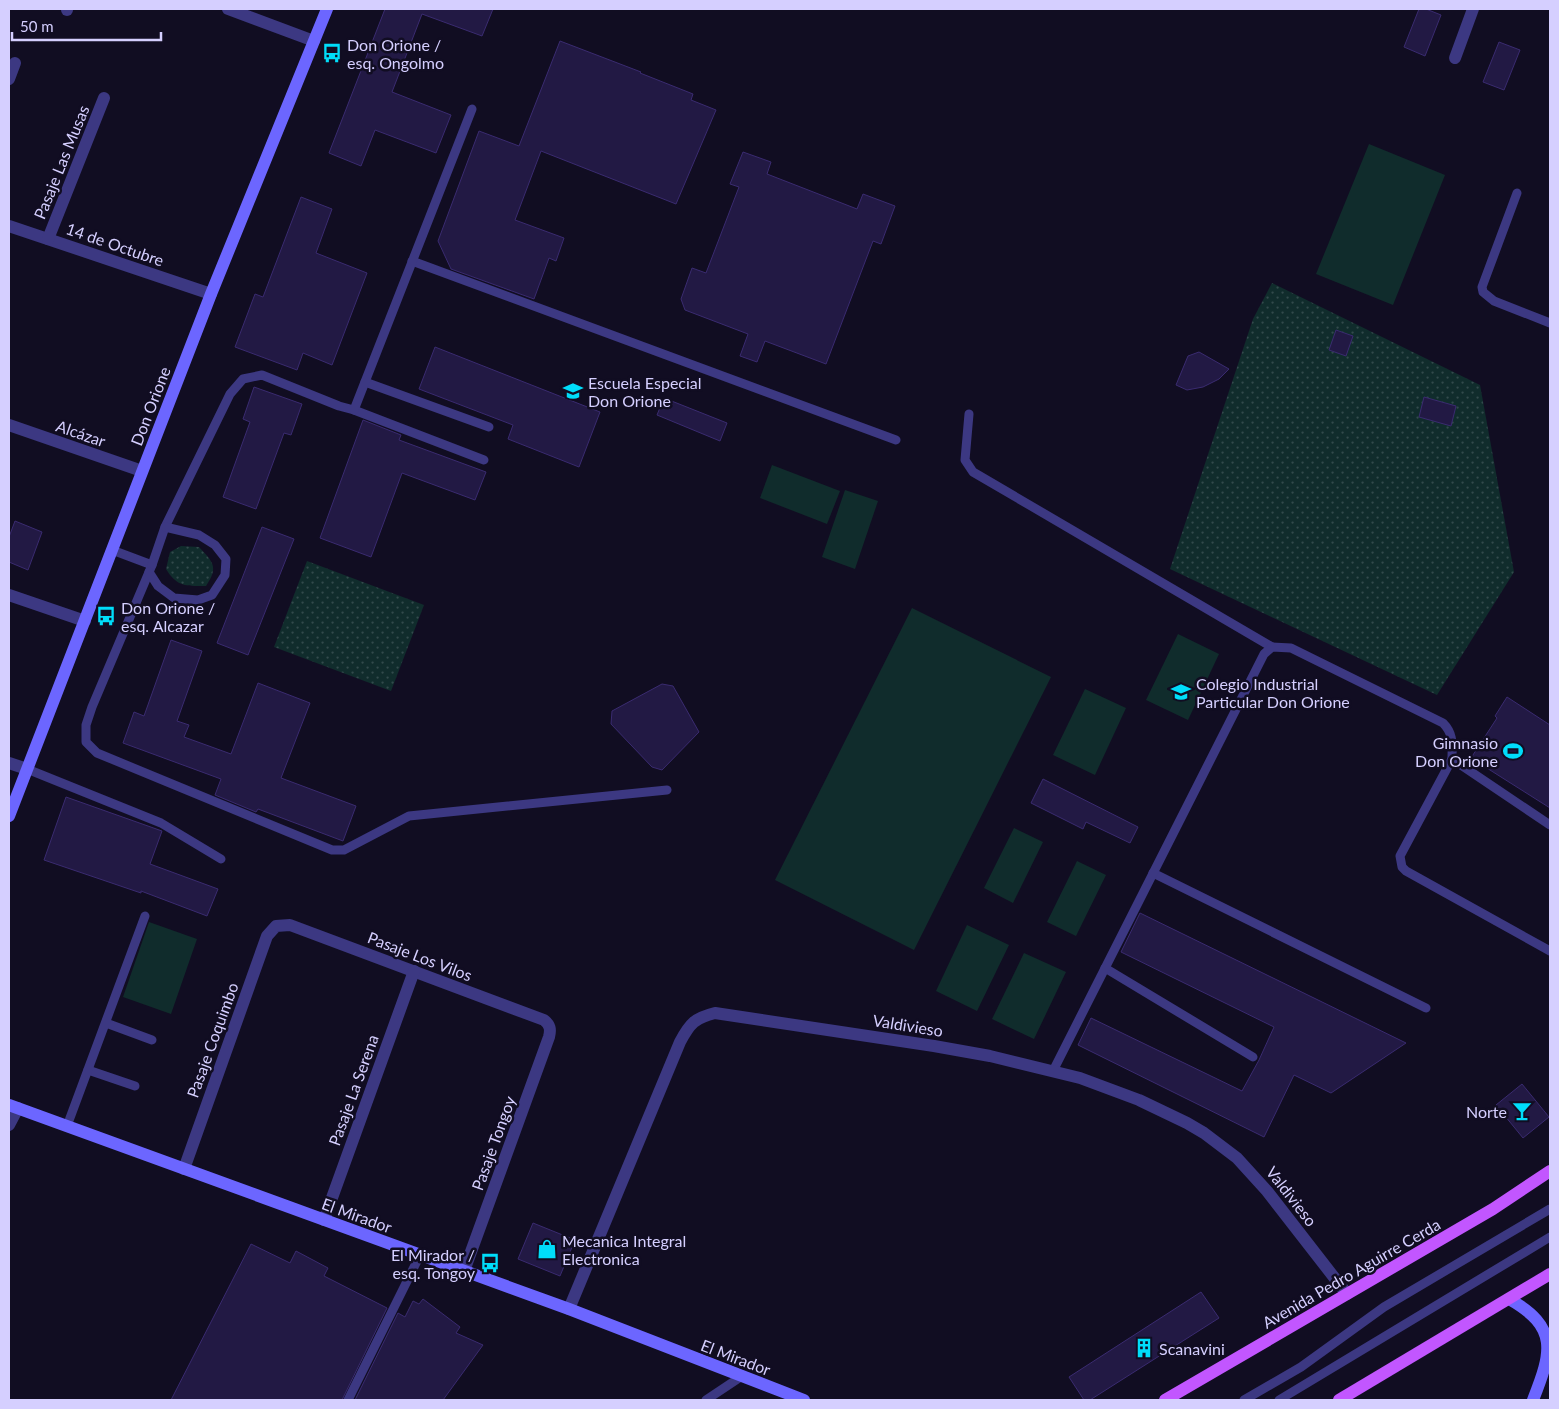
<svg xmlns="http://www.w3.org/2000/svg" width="1559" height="1409" font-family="Lato,sans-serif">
<defs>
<pattern id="grass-dots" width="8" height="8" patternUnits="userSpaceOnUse" patternTransform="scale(1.25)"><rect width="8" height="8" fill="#102c2c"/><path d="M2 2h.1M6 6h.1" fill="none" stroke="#324a4c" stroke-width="1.8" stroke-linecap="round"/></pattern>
</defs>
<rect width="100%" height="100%" fill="#110d22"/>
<g fill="url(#grass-dots)">
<path d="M1272,283l208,102 34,187 -77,123 -267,-126 83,-250z"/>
<path d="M181,546l18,1c14,15 20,20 7,39 -20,0 -29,1 -40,-17l4,-17z"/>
<path d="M307,561l117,44 -33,86 -117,-44z"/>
</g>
<g fill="#102c2c">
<path d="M1369,144l76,31 -52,130 -77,-31z"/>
<path d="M772,465l68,26 -13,33 -67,-26z"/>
<path d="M845,490l33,11 -23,68 -33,-12z"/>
<path d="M912,608l139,69 -137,273 -139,-70z"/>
<path d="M1178,634l41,20 -31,66 -42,-20z"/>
<path d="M1085,689l41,19 -31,67 -42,-20z"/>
<path d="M1014,828l29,14 -30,61 -29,-15z"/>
<path d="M1077,861l29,14 -30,61 -29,-14z"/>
<path d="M149,922l48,17 -26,75 -48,-17z"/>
<path d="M967,925l42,20 -32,66 -41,-20z"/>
<path d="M1024,953l42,19 -32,67 -42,-20z"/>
</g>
<g fill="#221944" stroke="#3a2b70">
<path d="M385,9h108l-11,27 -60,-22 -30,78 59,23 -15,38 -61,-23 -14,36 -32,-13z"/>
<path d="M1419,9h7l15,6 -16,41 -21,-9z"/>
<path d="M560,41l81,31 -1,1 53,21 -2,6 25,10 -40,94 -135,-53 -26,69 49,18 -8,23 -7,-3 -15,41 -83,-30 -13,-28 41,-110 40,15z"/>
<path d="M1499,42l21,8 -16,40 -21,-8z"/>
<path d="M743,152l28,10 -4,12 90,35 6,-15 32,12 -14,38 -8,-3 -47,123 -61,-23 -8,21 -17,-6 8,-22 -63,-24 -4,-11 11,-31 14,5 33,-86 -9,-3z"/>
<path d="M301,197l31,12 -16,44 51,20 -35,92 -29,-12 -6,17 -62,-23 20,-53 8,3z"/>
<path d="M1336,330l17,6 -7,20 -17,-6z"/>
<path d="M435,347l165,65 -21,55 -71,-28 5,-14 -94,-36z"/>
<path d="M1199,352l30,17 -10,10 -16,8 -16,3 -11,-5 12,-29z"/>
<path d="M254,387l48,17 -11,31 -7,-2 -28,76 -33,-12 27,-75 -7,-3z"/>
<path d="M1424,397l32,9 -5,20 -32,-9z"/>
<path d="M664,398l63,25 -7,18 -63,-26z"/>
<path d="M363,420l38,15 -2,5 87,32 -11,28 -73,-27 -31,84 -51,-19z"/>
<path d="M15,521l27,11 -14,38 -19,-8v-25z"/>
<path d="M262,527l32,12 -46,116 -31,-12z"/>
<path d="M171,640l31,11 -25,70 12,4 -5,12 47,17 27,-71 52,20 -29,75 75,28 -13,35 -85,-32 -2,3 -41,-17 6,-16 -98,-36 11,-31 10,4z"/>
<path d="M662,684l11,2 26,46 -37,38 -10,-3 -41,-43 1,-13z"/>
<path d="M1507,697l43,28v83l-79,-50 26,-40 -2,-2z"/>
<path d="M1043,779l95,48 -8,16 -44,-21 -3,7 -52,-26z"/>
<path d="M66,797l96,34 -12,33 68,25 -11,27 -66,-25v2l-97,-33z"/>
<path d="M1140,913l266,130 -75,50 -37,-18 -30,62 -186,-92 13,-27 151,73 17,-31 15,-33 -153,-75z"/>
<path d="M1522,1084l27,33 -26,21 -27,-33z"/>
<path d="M533,1223l42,17 -15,36 -42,-17z"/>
<path d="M251,1244l39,19 6,-12 32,17 -4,8 63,32 -45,92h-171z"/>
<path d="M1201,1292l18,26 -129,82h-6l-15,-23z"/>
<path d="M423,1299l37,28 -4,6 27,12 -40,55h-88l43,-87 7,4 8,-16 6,3z"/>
</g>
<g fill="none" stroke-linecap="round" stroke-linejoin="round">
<g stroke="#3c3882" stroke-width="9">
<path d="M1517,193l-35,94 1,5 11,9 56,22"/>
<path d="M412,261l484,179"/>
<path d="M365,382l124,45"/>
<path d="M354,410l130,50"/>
<path d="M969,414l-4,46 8,12 299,175"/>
<path d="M112,550l40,15 -60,142 -6,18v17l11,11 235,97h12l65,-34 258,-26"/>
<path d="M152,565l13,-38 65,-133 13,-15 19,-4 77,31 15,4 118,-301"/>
<path d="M149,572l9,14 16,12 24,2 14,-5 13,-20 1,-16 -11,-14 -16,-10 -34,-8"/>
<path d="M1452,759l-52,97 2,11 4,4 144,80"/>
<path d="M27,769l134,54 60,36"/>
<path d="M1153,873l273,135"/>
<path d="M1105,968l148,89"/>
<path d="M106,1023l46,17"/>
<path d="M88,1070l47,16"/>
<path d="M1053,1071l211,-417 8,-7 19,1 152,75c11,11 9,22 9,36l98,66"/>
<path d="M67,1126l78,-210"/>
<path d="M348,1400l72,-145"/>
<path d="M706,1400l36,-24"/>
<path d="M1244,1400l57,-33 83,-60 166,-98"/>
<path d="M1279,1400l271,-163"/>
</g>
<g stroke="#3c3882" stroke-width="12">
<path d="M228,9l86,32"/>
<path d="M67,10v-1"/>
<path d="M1455,58l18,-49"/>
<path d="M9,79l6,-16"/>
<path d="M9,226l202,68"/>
<path d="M48,239l56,-141"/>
<path d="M9,425l133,46"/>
<path d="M9,595l76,26"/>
<path d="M9,763l18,6"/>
<path d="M9,1125l9,-17"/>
<path d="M184,1169l83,-233 9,-10 14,-1 254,95c6,5 7,9 5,17l-85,234"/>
<path d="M324,1220l90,-249"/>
<path d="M569,1309l111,-267c10,-19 15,-24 35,-29l219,33 56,10 90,22 59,22 48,23 17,10 33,25 30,33 80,103"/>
</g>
<g stroke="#6c66ff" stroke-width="12">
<path d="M9,816l202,-522 116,-285"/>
<path d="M9,1105l560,204 235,91"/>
<path d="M1509,1299c50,28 43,53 24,101"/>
</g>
<g stroke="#c256ff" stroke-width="12">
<path d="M1165,1400l328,-191 57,-38"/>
<path d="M1339,1400l211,-126"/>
</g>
</g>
<defs>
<symbol id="bus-bare" viewBox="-9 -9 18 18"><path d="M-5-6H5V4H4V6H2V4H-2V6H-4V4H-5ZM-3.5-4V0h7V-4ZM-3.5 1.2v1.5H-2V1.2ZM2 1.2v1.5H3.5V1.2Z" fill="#00ddfa" stroke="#110d22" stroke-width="2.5" paint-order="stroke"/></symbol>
<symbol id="school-bare" viewBox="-9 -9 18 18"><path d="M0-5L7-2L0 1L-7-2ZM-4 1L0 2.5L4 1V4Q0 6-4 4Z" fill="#00ddfa" stroke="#110d22" stroke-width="2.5" paint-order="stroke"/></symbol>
<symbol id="stadium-bare" viewBox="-9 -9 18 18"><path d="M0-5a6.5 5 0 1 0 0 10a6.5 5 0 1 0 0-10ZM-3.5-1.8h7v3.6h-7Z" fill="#00ddfa" stroke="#110d22" stroke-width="2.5" paint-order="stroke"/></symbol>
<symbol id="bar-bare" viewBox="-9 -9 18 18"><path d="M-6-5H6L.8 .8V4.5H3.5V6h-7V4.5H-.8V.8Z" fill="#00ddfa" stroke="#110d22" stroke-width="2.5" paint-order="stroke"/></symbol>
<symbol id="shop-bare" viewBox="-9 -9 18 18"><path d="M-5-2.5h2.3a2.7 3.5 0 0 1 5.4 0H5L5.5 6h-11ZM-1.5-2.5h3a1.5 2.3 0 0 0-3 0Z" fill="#00ddfa" stroke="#110d22" stroke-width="2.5" paint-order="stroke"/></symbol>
<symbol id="building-bare" viewBox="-9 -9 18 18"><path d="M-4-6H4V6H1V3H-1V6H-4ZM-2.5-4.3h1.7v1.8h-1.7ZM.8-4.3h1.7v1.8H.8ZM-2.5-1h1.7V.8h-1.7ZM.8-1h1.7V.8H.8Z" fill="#00ddfa" stroke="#110d22" stroke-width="2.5" paint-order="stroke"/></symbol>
</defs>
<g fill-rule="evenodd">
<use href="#bus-bare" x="318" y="39" width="28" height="28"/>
<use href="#school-bare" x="559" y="377" width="28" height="28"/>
<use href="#bus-bare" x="92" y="602" width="28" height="28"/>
<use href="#school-bare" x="1167" y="678" width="28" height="28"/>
<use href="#stadium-bare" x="1499" y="737" width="28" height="28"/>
<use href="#bar-bare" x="1508" y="1097" width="28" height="28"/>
<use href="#shop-bare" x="533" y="1235" width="28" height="28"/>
<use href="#bus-bare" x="476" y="1249" width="28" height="28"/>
<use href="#building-bare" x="1130" y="1334" width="28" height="28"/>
</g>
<g text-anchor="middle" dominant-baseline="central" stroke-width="5" stroke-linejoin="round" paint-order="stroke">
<g font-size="16" fill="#d5cfff" stroke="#110d22" text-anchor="start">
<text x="347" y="44">Don Orione /<tspan x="347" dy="18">esq. Ongolmo</tspan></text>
<text x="588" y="382">Escuela Especial<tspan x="588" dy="18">Don Orione</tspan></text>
<text x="121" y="607">Don Orione /<tspan x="121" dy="18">esq. Alcazar</tspan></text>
<text x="1196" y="683">Colegio Industrial<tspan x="1196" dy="18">Particular Don Orione</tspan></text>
<text x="1498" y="742" text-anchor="end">Gimnasio<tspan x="1498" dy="18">Don Orione</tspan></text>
<text x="1507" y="1111" text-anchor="end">Norte</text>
<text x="562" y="1240">Mecanica Integral<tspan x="562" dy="18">Electronica</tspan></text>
<text x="475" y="1254" text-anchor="end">El Mirador /<tspan x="475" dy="18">esq. Tongoy</tspan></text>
<text x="1159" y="1348">Scanavini</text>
</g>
<g font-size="16" fill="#d5cfff" stroke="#110d22">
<text transform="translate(61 162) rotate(-68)">Pasaje Las Musas</text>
<text transform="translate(115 244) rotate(19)">14 de Octubre</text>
<text transform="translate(150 406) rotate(-69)">Don Orione</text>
<text transform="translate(81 433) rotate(19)">Alcázar</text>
<text transform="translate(420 956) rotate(21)">Pasaje Los Vilos</text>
<text transform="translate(908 1025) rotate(9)">Valdivieso</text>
<text transform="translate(212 1040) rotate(-70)">Pasaje Coquimbo</text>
<text transform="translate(353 1090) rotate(-70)">Pasaje La Serena</text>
<text transform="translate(493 1143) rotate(-70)">Pasaje Tongoy</text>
<text transform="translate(1292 1196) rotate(52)">Valdivieso</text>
<text transform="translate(357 1215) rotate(20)">El Mirador</text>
<text transform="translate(1351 1273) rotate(-30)">Avenida Pedro Aguirre Cerda</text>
<text transform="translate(736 1357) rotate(21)">El Mirador</text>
</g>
</g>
<rect width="1559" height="1409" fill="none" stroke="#d5cfff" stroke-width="20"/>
<path d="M12 32v8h149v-8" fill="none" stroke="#d5cfff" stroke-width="2.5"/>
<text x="20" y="32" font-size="15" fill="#d5cfff" stroke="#110d22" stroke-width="4" paint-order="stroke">50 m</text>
</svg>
